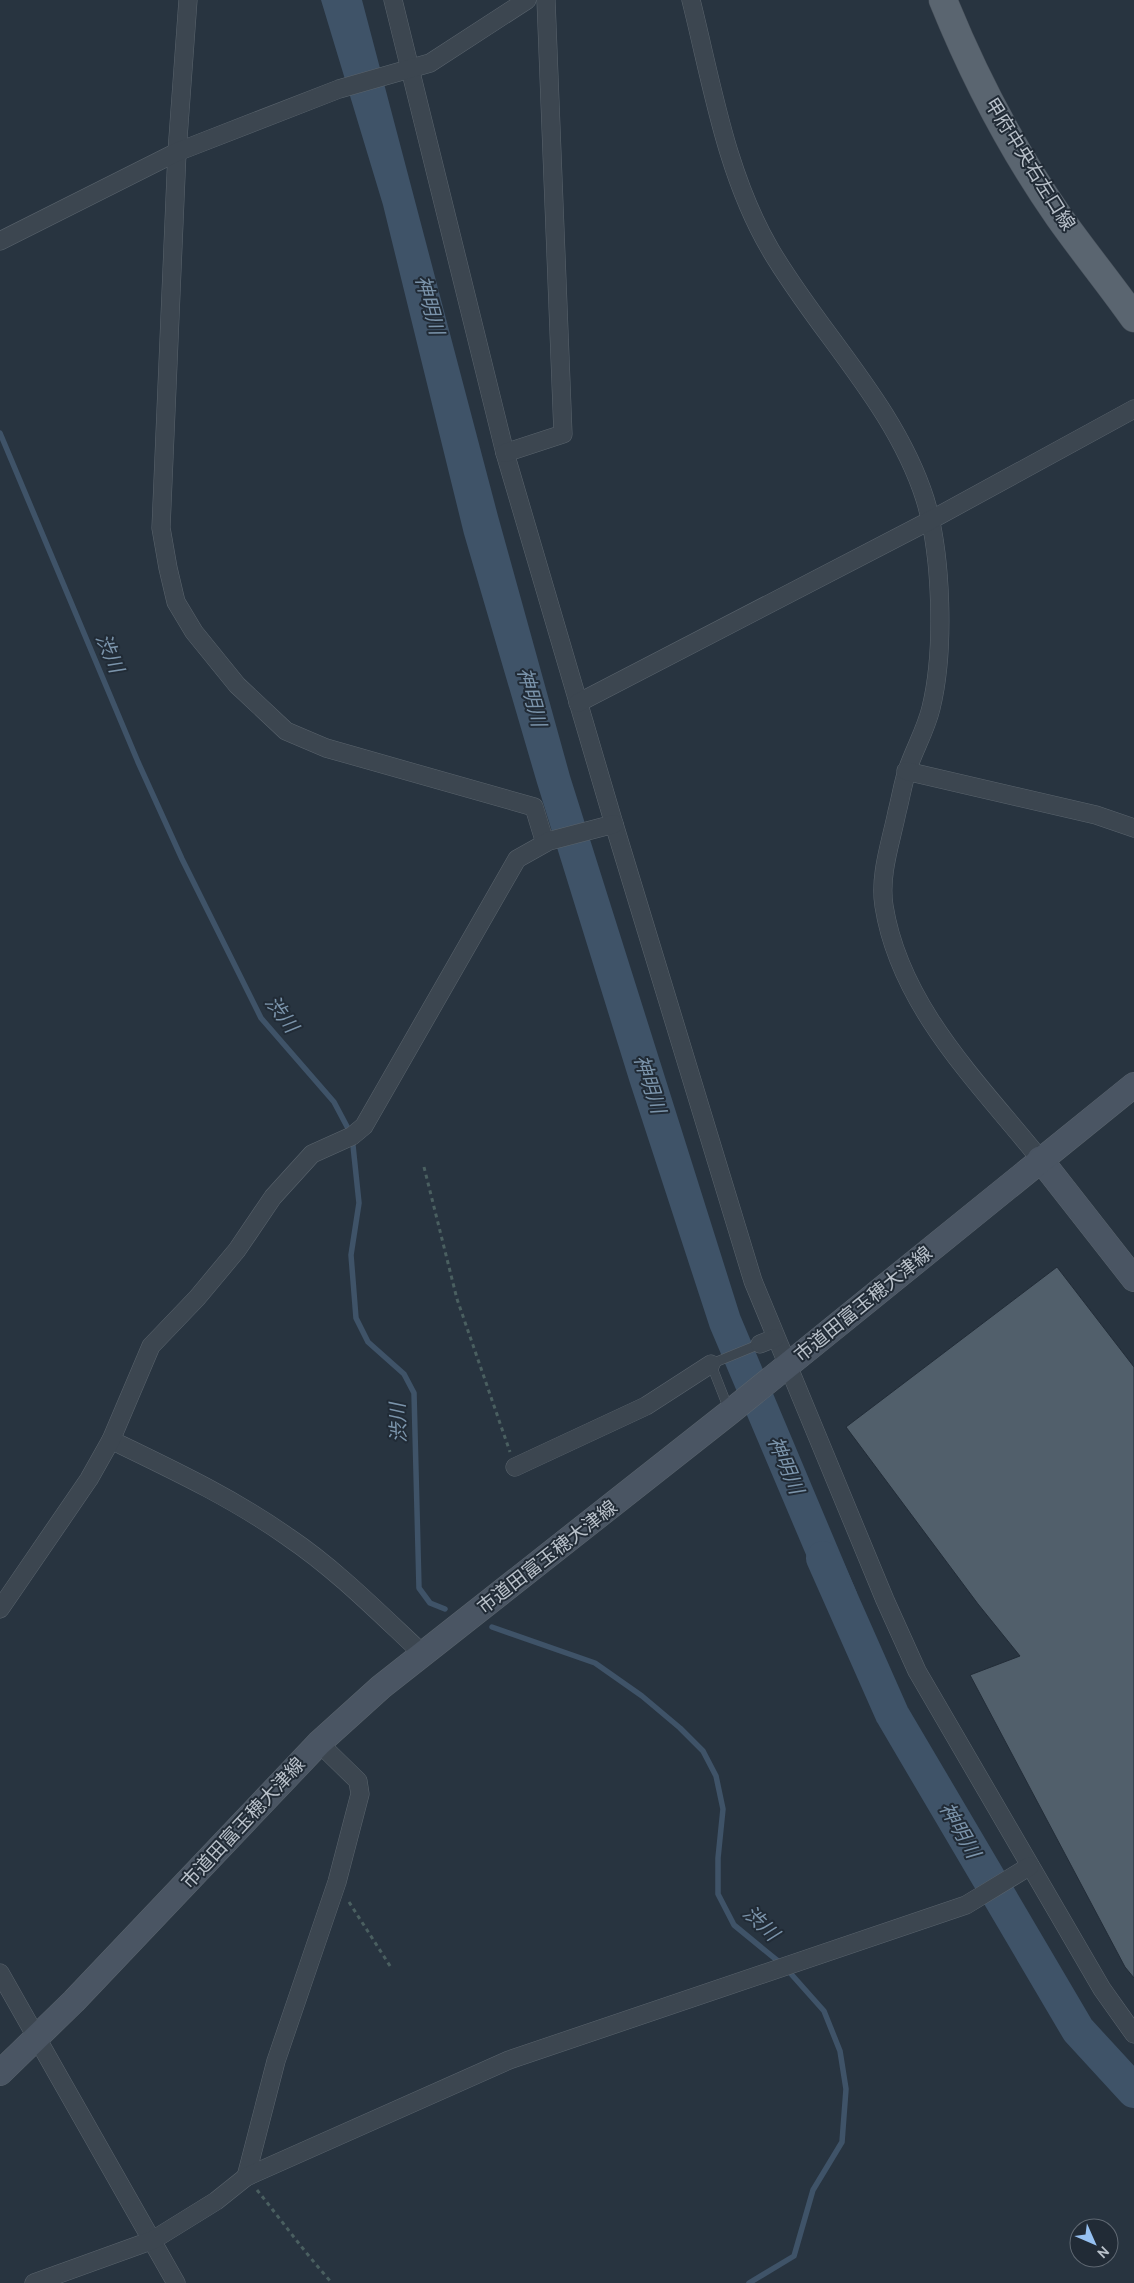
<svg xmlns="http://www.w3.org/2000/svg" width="1134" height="2283" font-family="Cabin,'Noto Sans JP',sans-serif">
<rect width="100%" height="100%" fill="#283440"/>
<path fill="#3f5368" d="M321,0h41l136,516 72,260 170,539 117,278 -28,16 -119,-281 -80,-245 -93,-300 -73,-249 -81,-329z"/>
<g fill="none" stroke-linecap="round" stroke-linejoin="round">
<g stroke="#3f5368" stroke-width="5.5">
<path d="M0,433l138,329 44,97 79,159 73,84 18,34 7,67 -8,52 5,63 12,24 36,32 10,19 5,195 11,15 15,6"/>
<path d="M492,1627l103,36 47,33 38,32 23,23 13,25 7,33 -5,49v36l16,31 50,41 40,45 16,40 6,38 -4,53 -29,48 -19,66 -45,27"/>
</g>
<path stroke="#3f5368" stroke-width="34" d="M823,1558l69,156 186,316 56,61"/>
</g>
<path fill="#515f6b" stroke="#232d38" d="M1057,1267l77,100v611l-9,-11 -155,-292 50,-19 -42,-52 -132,-177z"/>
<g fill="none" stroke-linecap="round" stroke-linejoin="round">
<defs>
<path id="lane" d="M729,1410l-18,-46 49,-20"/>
<g id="street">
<path d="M188,0l-11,152 -16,376 7,40 8,34 18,30 43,53 49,46 40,17 208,59 11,36"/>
<path d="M393,0l112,453 109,371 139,457 132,319 32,71 185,318 32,45"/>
<path d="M691,0c21,84 35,174 79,249 49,84 125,156 155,250 17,56 20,152 6,209 -5,21 -16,40 -23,60 -5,14 -7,29 -11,44 -6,30 -18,63 -13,94 16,101 95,177 156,253"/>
<path d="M0,241l177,-89 162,-63 91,-26 97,-63"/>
<path d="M505,453l58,-19 -17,-434"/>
<path d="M578,703l351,-182 205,-112"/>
<path d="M906,771l190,44 38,13"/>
<path d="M760,1344l15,-6"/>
<path d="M111,1440c60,29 122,58 177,97 49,33 92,77 135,117"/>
<path d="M515,1467l131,-61 65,-42"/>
<path d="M0,1609l89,-130 22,-39 40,-94 46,-48 40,-48 36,-53 39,-43 40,-18 12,-10 153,-267 32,-18 65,-17"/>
<path d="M0,1973l176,310"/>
<path d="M246,2177l30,-116 61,-179 23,-88 -2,-13 -39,-38"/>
<path d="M34,2283l119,-43 63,-39 30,-24 263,-117 457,-155 64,-39"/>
</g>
<g id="secondary">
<path d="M1040,1159l94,120"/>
<path d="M0,2073l74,-72 245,-258 62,-56 349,-275 404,-327"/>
</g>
<path id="primary" d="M943,0c30,74 70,151 116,217 24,34 51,67 75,101"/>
</defs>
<use href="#lane" stroke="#5a646d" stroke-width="10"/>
<use href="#street" stroke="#5a646d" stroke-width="19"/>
<use href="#secondary" stroke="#5a646d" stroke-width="26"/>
<use href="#primary" stroke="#464f59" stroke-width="29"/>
<g stroke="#4a5f60" stroke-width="3" stroke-dasharray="4 4" stroke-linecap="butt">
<path d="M424,1167l33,132 53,153"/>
<path d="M349,1902l43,67"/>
<path d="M257,2190c25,31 48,63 75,93"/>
</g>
<use href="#lane" stroke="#3c4650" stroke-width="9"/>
<use href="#street" stroke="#3c4650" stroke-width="18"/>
<use href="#secondary" stroke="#4a5563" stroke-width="25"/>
<use href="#primary" stroke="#5a6570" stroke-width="28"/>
</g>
<g text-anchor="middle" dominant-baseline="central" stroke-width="4" stroke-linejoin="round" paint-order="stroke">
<g font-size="19" fill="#b9c1ca" stroke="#212b36">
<text transform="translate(1030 164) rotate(58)">甲府中央右左口線</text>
<text transform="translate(863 1304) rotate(-39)">市道田富玉穂大津線</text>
<text transform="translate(547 1557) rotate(-38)">市道田富玉穂大津線</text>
<text transform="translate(243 1823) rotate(-47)">市道田富玉穂大津線</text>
</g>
<g font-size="20" font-style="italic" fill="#7b94ab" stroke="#212b36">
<text transform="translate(430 305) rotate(75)">神明川</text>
<text transform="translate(110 653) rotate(67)">渋川</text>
<text transform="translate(532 697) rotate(75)">神明川</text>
<text transform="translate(282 1014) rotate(54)">渋川</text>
<text transform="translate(650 1084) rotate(72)">神明川</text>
<text transform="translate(398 1423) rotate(-92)">渋川</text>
<text transform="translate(786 1465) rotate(67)">神明川</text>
<text transform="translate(960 1830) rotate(60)">神明川</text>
<text transform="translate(761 1923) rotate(44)">渋川</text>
</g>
</g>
<g transform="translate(1094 2243) rotate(135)"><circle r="24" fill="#212b36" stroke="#5e6771"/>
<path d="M0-4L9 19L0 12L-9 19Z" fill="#96c1f2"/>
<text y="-8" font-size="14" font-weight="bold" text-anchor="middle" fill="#b9c1ca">N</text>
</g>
</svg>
